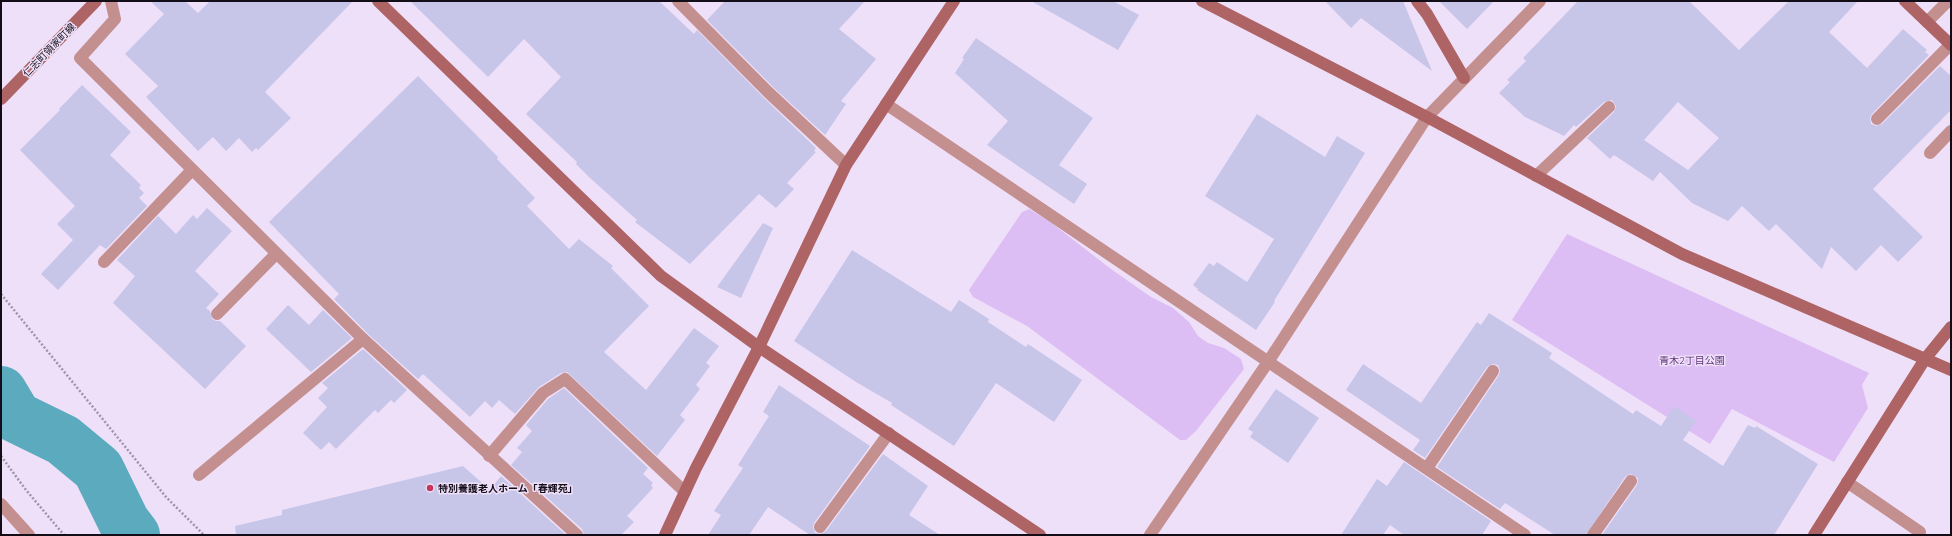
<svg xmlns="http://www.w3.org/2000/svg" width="1952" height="536" font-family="Quicksand,'Noto Sans JP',sans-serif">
<rect width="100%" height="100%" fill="#efe0fa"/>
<g fill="#ddbef4">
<path d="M1029,209l20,12 62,48 40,28 22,11 16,14 9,14 10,7 16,5 17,11 3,10 -48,62 -10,9h-6l-153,-114 -54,-29 -4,-7 53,-78z"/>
<path d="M1567,234l302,139 -7,12 6,23 -34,54 -102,-53 -22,35 -198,-124z"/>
</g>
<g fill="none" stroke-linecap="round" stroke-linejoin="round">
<path stroke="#5baabe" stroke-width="52" d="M1,392l15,25 47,23 35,29 26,53 10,13"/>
</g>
<g fill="#c7c6e8" fill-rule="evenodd">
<path d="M150,1h35l13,12 12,-12h143l-88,91 26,26 -33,32 -2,-2 -4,4 -13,-14 -13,13 -13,-14 -15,14 -52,-54 12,-11 -33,-32 39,-40z"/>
<path d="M410,1h249l35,33 3,-4 66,67 53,51 -2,3 2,1 -29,31 7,6 -18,19 -17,-14 -69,70 -55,-42 2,-2 -47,-42 -14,-14 1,-2 -51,-48 35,-37 -37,-38 -36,38z"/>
<path d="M725,1h140l-26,28 37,30 -35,42 5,3 -21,31 -52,-48 -66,-67z"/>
<path d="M1031,1h82l26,14 -21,35z"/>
<path d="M1325,1h78l29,70 -71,-53 -10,10z"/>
<path d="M1439,1h55l-27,28z"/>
<path d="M1578,1h111l50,49 50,-49h69l-29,31 38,36 36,-39 24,21 -2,2 4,3 -57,59 -2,4 1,6 5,2 6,-2 58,-58 11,10v34l-78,79 50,48 -25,25 -17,-17 -25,26 -25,-24 -9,22 -46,-45 -7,7 -27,-25 -14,15 -36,-18 -32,-31 -7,9 -39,-26 -4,4 -23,-21 27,-26 2,-6 -4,-6 -8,2 -28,25 -2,-2 -10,11 -39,-19 -26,-24 11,-11 -3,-2 19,-19 -3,-3zM1678,102l41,36 -31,32 -44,-30z"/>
<path d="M976,38l117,80 -34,47 28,19 -13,20 -87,-59 21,-24 -53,-48 9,-14 -2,-1z"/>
<path d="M418,76l80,81 -1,2 38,39 -8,8 42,43 10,-10 34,27 -2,2 38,38 -45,46 42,38 48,-62 25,18 -13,17 4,3 -14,19 4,4 -20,26 5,5 -28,36 -90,-84 -6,1 -22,14 -24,27 -16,-14 -7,8 -7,-7 -15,16 -47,-43 -5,5 -50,-45 -34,-35 5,-5 -70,-72z"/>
<path d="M82,85l49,47 -21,23 31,30 -2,3 5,5 -5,5 8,8 -41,43 -6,-4 -42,45 -17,-16 32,-34 -16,-16 18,-18 -55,-56 40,-40 -1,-1z"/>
<path d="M1257,114l68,43 12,-21 28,17 -91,148 1,1 -19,28 -59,-40 1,-1 -5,-4 16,-22 5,3 3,-4 30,20 27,-43 -69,-43z"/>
<path d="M207,208l25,23 -37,40 24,23 -13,14 4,3 2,8 4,2h4l26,25 -41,43 -92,-86 22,-27 -18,-16 41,-44 18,18 17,-19 4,4z"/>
<path d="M763,223l10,5 -32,70 -24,-11z"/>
<path d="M852,250l99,62 8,-12 30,19 -1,3 38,25 2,-3 54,36 -28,42 -58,-39 -42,63 -63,-41 1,-2 -36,-21 -62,-41z"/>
<path d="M288,305l21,20 14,-15 29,28 -41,34 -45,-43z"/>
<path d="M1489,313l63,40 -3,5 84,56 3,-4 25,16 13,-20 22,15 -13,19 40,26 25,-41 7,3 1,-2 62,38 -44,71h-172l35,-50 1,-7 -7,-4 -6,3 -39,58h-31l-50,-32 -5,6 -63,-42 62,-92 1,-4 -2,-6 -5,-1 -6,3 -62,91 -12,-8 7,-10 -74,-50 17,-26 58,39 56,-81 4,3z"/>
<path d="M363,349l44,41 -13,13 -3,-3 -13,13 -3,-3 -39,39 -7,-7 -8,8 -18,-17 24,-26 -9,-9 10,-10 -6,-5z"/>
<path d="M779,385l91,61 -56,77 -1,4 2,6 5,1 6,-3 57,-77 45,32 -19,29 31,20h-130l-42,-28 -19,28h-41l13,-20 -7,-4 29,-43 -5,-3 31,-49 -6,-4z"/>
<path d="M564,388l84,80 -5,6 10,9 -2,2 2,3 -26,28 7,6 -13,13h-37l-2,-6 -71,-64 11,-13 -5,-4 15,-17 -6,-6 22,-26z"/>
<path d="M1276,389l43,29 -31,45 -38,-26 3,-5 -5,-3z"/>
<path d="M1404,462l87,59 -9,14h-78l-14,-10 -7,10h-42l36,-56 10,7z"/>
<path d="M463,466l27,24 11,-14 65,59h-330l-1,-9 47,-11v-5z"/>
</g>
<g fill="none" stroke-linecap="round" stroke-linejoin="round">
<g stroke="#9f93a8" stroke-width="2.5" stroke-dasharray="2 2" stroke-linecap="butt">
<path d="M1,294l165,203 38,38"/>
<path d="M1,456l25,34 38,45"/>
</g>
<g stroke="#c48f8f" stroke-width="12">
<path d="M1927,22l21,-21"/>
<path d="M1877,119l73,-74"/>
<path d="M1930,153l21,-22"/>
<path d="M1536,176l73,-69"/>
<path d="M104,262l88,-92"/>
<path d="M217,314l59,-60"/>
<path d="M1427,468l66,-97"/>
<path d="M199,475l164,-136"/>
<path d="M1847,482l73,50"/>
<path d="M820,527l69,-94"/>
<path d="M1593,535l38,-54"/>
</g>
<g stroke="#c48f8f" stroke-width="12">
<path d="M111,1l4,18 -35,39 283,281 214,196"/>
<path d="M678,1l90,91 78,73"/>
<path d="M886,104l639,431"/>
<path d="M489,456l54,-63 22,-14 120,113"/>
<path d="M1,504l28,31"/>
<path d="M1150,535l118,-173 159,-245 113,-116"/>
</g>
<g stroke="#ae6465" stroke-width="12">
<path d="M378,1l283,275 98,71 281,188"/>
<path d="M1202,1l225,116 255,137 269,116"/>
<path d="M1417,1l10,13 37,64"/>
<path d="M1905,1l46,44"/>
<path d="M1,99l95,-98"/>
<path d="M665,535l31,-67 63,-121 87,-182 108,-164"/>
<path d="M1814,535l111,-176 26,-32"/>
</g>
</g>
<circle fill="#c6375c" stroke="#efe0fa" stroke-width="1.5" cx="430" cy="488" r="4"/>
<g text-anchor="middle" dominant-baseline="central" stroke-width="3" stroke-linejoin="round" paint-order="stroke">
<g font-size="10" fill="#130d18" stroke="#efe0fa">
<text transform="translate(49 50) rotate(-46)">仁志町領家町線</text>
</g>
<g font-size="10" fill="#5f3778" stroke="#efe0fa">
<text x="1692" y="360">青木2丁目公園</text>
</g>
<g font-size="10" font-weight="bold" fill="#130d18" stroke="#efe0fa" text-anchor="start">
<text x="438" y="488">特別養護老人ホーム「春輝苑」</text>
</g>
</g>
<rect width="1952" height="536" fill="none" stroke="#130d18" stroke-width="4"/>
</svg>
